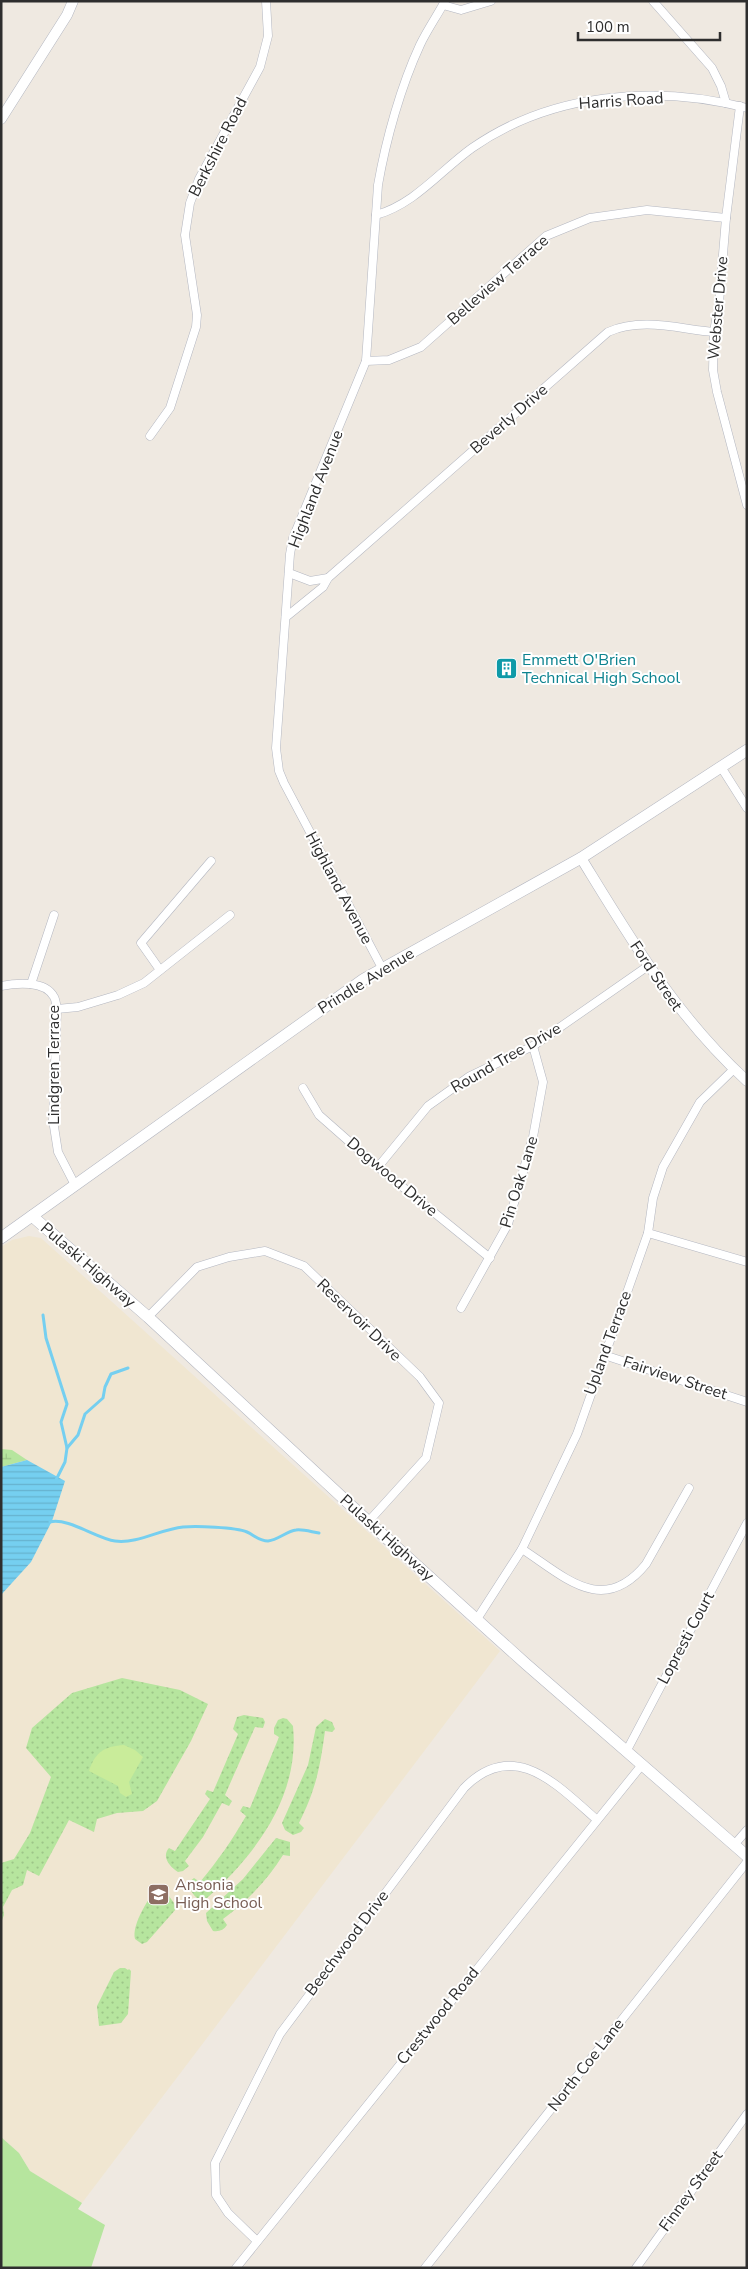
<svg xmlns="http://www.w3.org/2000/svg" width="748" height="2269" font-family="'Nunito Sans',sans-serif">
<defs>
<pattern id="grass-dots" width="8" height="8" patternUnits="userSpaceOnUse" patternTransform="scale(1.25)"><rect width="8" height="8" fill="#b6e59e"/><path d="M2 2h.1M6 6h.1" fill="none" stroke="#9dc588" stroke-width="1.8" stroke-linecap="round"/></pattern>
<pattern id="wetland-marsh" width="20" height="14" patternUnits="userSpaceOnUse" patternTransform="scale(1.25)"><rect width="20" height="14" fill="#b6e59e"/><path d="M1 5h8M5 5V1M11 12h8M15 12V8" fill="none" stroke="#9dc588"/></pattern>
<pattern id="water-rules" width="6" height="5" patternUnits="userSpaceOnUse" patternTransform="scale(1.25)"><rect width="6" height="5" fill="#75cff0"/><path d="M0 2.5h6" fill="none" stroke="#66b2ce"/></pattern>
</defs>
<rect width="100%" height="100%" fill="#efe9e1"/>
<path fill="#f0e6d1" d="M29,1236l12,2 459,413 -418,552 -52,-32 -11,-18 -18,-16v-890l11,-7z"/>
<g fill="url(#grass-dots)">
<path d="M122,1678l58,12 28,14 -17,37 -34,60 -14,10 -26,2 -20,6 -3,13 -25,-12 -30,56 -12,-6 -4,15 -11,5 -9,17 1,8 -3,8v-60l13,-4 16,-26 21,-56 -25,-29 6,-20 40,-35z"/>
<path d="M244,1715l19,3 2,4 -2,6 -8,-1 -30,68 7,6 -3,5 -7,-3 -19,34 -18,24 4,5 -6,5 -5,1c-8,-5 -17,-15 -9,-24l6,3 35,-52 -5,-5 2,-4 6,2 25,-58 -5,-5 4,-12z"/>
<path d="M283,1718l4,1 6,7c7,70 -37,128 -86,172l-4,3c-8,-2 -14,-11 -14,-19l5,-4 6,4c19,-23 31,-40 46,-66l-6,-5 3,-5 7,2 29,-71 -5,-3v-6l4,-8z"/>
<path d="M325,1719l7,3 3,7 -3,3 -7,-1c-5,37 -9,58 -26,92l5,5 -3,4 -8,3 -8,-5 -3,-7 26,-58 8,-38z"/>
<path d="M276,1838l14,4v14l-7,-1c-16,26 -36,46 -60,64l4,6c-3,5 -8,7 -14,6l-6,-10 -1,-8 37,-34z"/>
<path d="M161,1885l13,18 2,6 -29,33 -5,2 -7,-5c-4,-14 15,-45 26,-54z"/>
<path d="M120,1968h5l3,2 1,-1 2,2 -3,43 -7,9 -22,3 -2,-20 17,-34z"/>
</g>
<path fill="url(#wetland-marsh)" d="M1,1449l11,1 15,10 -26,7z"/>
<path fill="#b6e59e" d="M1,2137l18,16 11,18 52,32 -4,6 27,16 -14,43h-90z"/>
<path fill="#c9ec9a" d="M124,1745l11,5 8,7 -14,25 3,12 -6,3 -6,-4 -2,-7 -29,-15c6,-19 16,-25 35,-26z"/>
<path fill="url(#water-rules)" d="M27,1460l38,21 -13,40 -21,41 -30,33v-128z"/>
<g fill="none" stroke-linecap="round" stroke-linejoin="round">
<g stroke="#75cff0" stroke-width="3">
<path d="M43,1315l3,23 21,66 -6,18 6,26"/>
<path d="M56,1480l9,-18 2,-14 11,-13 7,-21 18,-16 2,-11 6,-13 17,-6"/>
<path d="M50,1522c17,-5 48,17 65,19 23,3 46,-12 68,-14 13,-1 52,0 64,5 7,3 12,9 21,9 10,-1 19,-10 28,-11 7,-1 16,2 23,3"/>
</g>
<defs>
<g id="minor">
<path d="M653,1l59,67 9,18 5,17"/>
<path d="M443,5l18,5 30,-9"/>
<path d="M740,106l-14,112 -7,85 -5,29 -1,38 4,22 30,113"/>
<path d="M376,215c39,-11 64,-44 96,-67 79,-55 183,-64 275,-40"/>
<path d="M366,361l23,-1 32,-13 125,-111 44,-18 57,-8 79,8"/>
<path d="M150,436l20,-28 26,-81 1,-12 -12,-80 5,-32 9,-24 61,-112 8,-31 -2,-35"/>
<path d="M289,573l21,8 18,-3"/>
<path d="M286,617l37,-30 5,-9 280,-246c34,-15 71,-3 106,0"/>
<path d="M721,767l26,41"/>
<path d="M382,968l-98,-185 -5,-12 -3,-23 14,-194 3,-16 73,-177 12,-176c8,-46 23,-99 42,-140 7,-15 17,-29 25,-44"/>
<path d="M160,970l-19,-27 70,-82"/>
<path d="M31,984l23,-69"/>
<path d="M1,986c15,-3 44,-6 53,11 2,3 2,9 3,12l-4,111 5,32 17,33"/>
<path d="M57,1009l21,-2 40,-12 26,-12 86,-68"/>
<path d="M303,1088l16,27 59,52 112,91"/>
<path d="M378,1167l50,-61 42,-30 63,-30 115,-80"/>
<path d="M648,1233l99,29"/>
<path d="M461,1308l47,-84 25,-87 10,-55 -10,-36"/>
<path d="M148,1317l49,-50 32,-10 36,-6 39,15 116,111 19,26 -13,55 -58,64"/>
<path d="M604,1355l143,47"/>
<path d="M522,1549c43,28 81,68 124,15l43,-76"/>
<path d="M477,1619l45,-70 55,-115 71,-201 5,-35 10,-31 37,-65 34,-33"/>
<path d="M626,1752l121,-229"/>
<path d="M734,1845l13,-15"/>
<path d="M257,2241l-29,-28 -12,-18 -1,-32 65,-129 184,-246c50,-51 93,-3 132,31"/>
<path d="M236,2268l405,-502"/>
<path d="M425,2268l322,-406"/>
<path d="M636,2268l111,-154"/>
</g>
<g id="tertiary">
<path d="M1,119l66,-104 6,-14"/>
<path d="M581,858c51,83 94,157 166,223"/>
</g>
<g id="secondary">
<path d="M32,1216l116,101 224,208 154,139 221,192"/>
<path d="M1,1238l363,-259 217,-121 166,-108"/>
</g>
</defs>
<use href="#minor" stroke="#b4b7c1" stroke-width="9"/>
<use href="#tertiary" stroke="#b4b7c1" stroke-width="11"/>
<use href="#secondary" stroke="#b4b7c1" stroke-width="12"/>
<use href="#minor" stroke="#fff" stroke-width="8"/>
<use href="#tertiary" stroke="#fff" stroke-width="10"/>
<use href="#secondary" stroke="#fff" stroke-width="11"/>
</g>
<defs>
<symbol id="building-square" viewBox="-11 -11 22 22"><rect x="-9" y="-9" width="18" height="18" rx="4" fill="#0f9aa8" stroke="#fff"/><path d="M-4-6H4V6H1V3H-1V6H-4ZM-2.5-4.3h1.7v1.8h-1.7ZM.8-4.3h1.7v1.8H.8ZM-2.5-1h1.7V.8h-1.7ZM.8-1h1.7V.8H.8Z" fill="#fff"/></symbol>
<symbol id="school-square" viewBox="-11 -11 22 22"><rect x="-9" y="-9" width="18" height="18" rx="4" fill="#8d6e63" stroke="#fff"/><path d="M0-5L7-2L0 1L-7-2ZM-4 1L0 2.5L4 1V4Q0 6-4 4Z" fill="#fff"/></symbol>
</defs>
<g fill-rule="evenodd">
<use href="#building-square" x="494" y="656" width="25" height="25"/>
<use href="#school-square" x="146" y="1882" width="25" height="25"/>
</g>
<g text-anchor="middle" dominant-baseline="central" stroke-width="4" stroke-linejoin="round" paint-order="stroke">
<g font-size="16" fill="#2e2e2e" stroke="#fff">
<text transform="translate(621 101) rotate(-4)">Harris Road</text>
<text transform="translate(218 147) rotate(-63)">Berkshire Road</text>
<text transform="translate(498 280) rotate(-41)">Belleview Terrace</text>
<text transform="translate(718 308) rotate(-85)">Webster Drive</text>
<text transform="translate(509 419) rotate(-41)">Beverly Drive</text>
<text transform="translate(316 489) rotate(-69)">Highland Avenue</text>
<text transform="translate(339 888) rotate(62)">Highland Avenue</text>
<text transform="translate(656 976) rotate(56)">Ford Street</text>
<text transform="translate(366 981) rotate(-32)">Prindle Avenue</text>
<text transform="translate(506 1058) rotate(-30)">Round Tree Drive</text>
<text transform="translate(54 1065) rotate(-90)">Lindgren Terrace</text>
<text transform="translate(392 1177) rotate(40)">Dogwood Drive</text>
<text transform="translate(519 1182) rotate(-73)">Pin Oak Lane</text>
<text transform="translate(88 1265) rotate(41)">Pulaski Highway</text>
<text transform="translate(359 1320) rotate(44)">Reservoir Drive</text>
<text transform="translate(608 1343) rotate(-70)">Upland Terrace</text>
<text transform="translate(675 1378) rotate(18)">Fairview Street</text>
<text transform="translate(387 1538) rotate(42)">Pulaski Highway</text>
<text transform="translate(686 1638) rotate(-62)">Lopresti Court</text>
<text transform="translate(347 1943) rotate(-53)">Beechwood Drive</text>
<text transform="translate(438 2016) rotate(-51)">Crestwood Road</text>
<text transform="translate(586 2065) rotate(-52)">North Coe Lane</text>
<text transform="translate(691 2191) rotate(-54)">Finney Street</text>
</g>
<g font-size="16" fill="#0d838f" stroke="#fff" text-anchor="start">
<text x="522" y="660">Emmett O'Brien<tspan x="522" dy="18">Technical High School</tspan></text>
</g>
<g font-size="16" fill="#785e54" stroke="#fff" text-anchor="start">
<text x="175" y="1885">Ansonia<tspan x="175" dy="18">High School</tspan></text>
</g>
</g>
<rect width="748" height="2269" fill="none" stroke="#2e2e2e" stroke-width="5"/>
<path d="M578 32v8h142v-8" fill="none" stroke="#2e2e2e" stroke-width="2.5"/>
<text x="586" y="32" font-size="15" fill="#2e2e2e" stroke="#ffffff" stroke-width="4" paint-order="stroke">100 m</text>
</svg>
